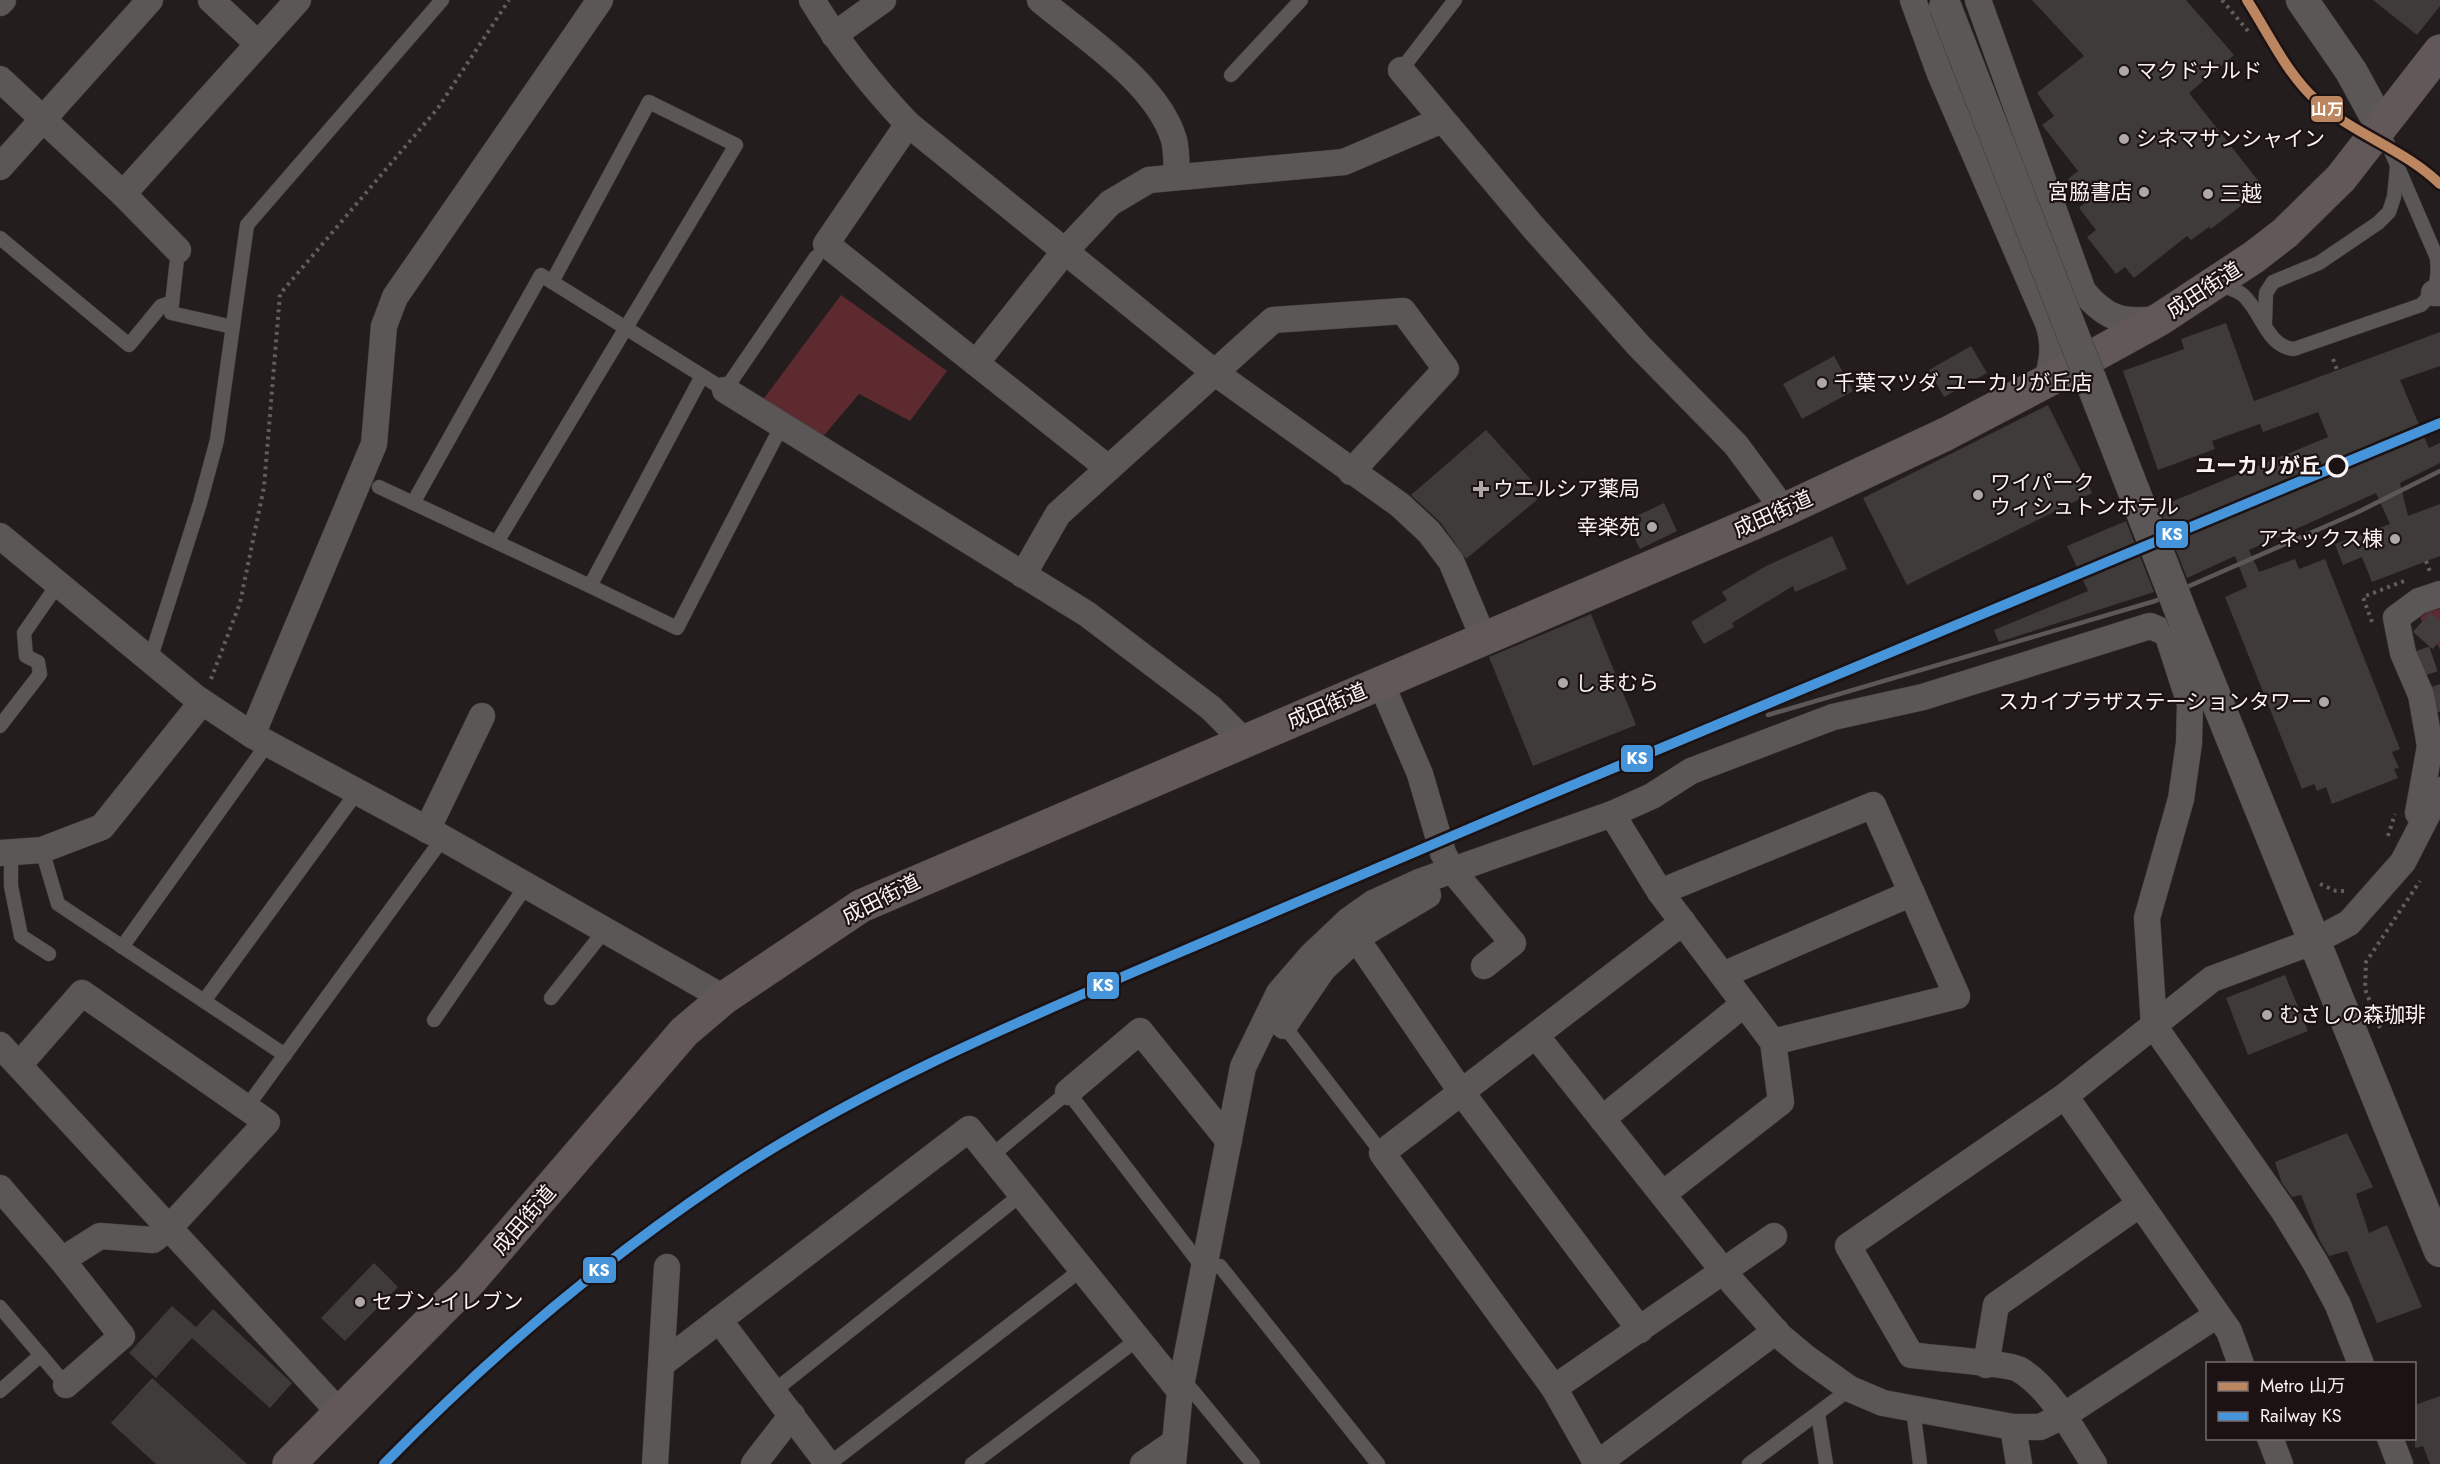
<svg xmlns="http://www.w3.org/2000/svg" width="2440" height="1464" font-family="Jost,'Noto Sans JP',sans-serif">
<rect width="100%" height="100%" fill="#231d1e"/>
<g fill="#5d2a30">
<path d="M841,295l106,76 -37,50 -51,-27 -44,52 -59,-37z"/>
<path d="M2440,609v40l-20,-31 7,-6z"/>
</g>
<g fill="#3f3b3b">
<path d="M2032,0h154l48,55 -45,38 75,95 -53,41 -2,-2 -18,13 -4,-4 -53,42 -9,-11 -9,7 -29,-37 9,-7 -17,-22 7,-6 -18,-23 10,-8 -36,-46 12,-9 -17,-23 47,-37z"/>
<path d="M2373,0h67v6l-23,29z"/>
<path d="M2226,323l28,78 186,-69v34l-40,14 29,68 11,-5v20l-40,20 8,33 32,-12v52l-68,26 -10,-25 -19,8 -8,-21 55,-20 -14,-31 -127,57 10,22 36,-13 4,10 26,-10 75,190 -8,3 7,16 -5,1 4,9 -66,26 -6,-17 -9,4 -3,-7 -12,5 -77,-192 22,-10 -12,-31 -48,22 -28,-71 169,-70 -10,-25 -55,20 -3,-8 -48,17 3,8 -57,21 -35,-99 61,-22 -3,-10z"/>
<path d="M1971,346l16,27 -43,24 -15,-27z"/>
<path d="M1834,356l19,35 -51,28 -19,-35z"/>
<path d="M2048,405l44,88 -185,92 -44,-87z"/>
<path d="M1486,430l58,64 -78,65 -25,-36 -30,-28z"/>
<path d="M1664,503l13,28 -37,18 -14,-28z"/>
<path d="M2126,521l28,71 -155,50 -5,-12 94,-39 -21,-45z"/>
<path d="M1832,536l15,33 -52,23 -2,-6 -61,37 2,4 -30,17 -13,-22 36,-22 -5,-8 44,-26z"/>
<path d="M1591,614l45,111 -103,41 -44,-109z"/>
<path d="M2285,975l23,56 -60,24 -22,-57z"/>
<path d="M2347,1133l26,54 -17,7 13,39 18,-8 35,82 -45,16 -30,-72 -18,5 -9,-15 -19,-46 -9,2 -10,-14 -7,-21z"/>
<path d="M374,1263l24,24 -53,54 -24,-23z"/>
<path d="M172,1306l24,21 17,-18 79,74 -22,25 -78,-70 -36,40 -27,-25z"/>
<path d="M152,1378l95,86h-91l-45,-41z"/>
<path d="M2440,1396v68h-10l-7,-18 -8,2v-43z"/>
</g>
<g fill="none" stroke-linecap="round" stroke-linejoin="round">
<path stroke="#433d3e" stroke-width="26" stroke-dasharray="26 13" stroke-linecap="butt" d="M2440,621l-24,27 24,71"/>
<defs>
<g id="service">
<path d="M1401,70l54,-70"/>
<path d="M1231,75l70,-75"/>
<path d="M0,238l129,107 32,-39 11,-4"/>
<path d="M178,250l-7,63 62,14"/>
<path d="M2216,284c9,3 20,5 27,11 19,17 24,52 51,54l127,-44c16,-15 18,-26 16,-47l-56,-130"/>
<path d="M2265,323l1,-30 7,-11 46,-19 59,-40 11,-11 5,-15 3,-30"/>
<path d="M379,487l211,99 112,-210"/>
<path d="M413,503l128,-228 184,115 91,-133"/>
<path d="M497,542l239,-397 -87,-43 -97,180"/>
<path d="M590,586l87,42 105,-203"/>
<path d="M150,660l50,-157 17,-63 30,-215 195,-225"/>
<path d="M0,726l40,-52 -2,-12 -12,-6 -2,-23 34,-49"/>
<path d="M42,850l16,54 227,151"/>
<path d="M11,852v34l10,50 28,18"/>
<path d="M122,947l146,-204"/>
<path d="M551,998l54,-68"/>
<path d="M204,1001l153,-209"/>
<path d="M434,1020l92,-134"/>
<path d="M1282,1023l100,130"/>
<path d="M246,1108l197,-270"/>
<path d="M991,1156l77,-64 136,177 16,-3 158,198"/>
<path d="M0,1307l66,78"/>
<path d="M1182,1378l71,86"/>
<path d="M0,1391l41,-36"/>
<path d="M774,1391l248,-197"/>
<path d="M1913,1409l7,55"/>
<path d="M1818,1414l8,50"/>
<path d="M829,1464l253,-195"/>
<path d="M972,1464l166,-125"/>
<path d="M1749,1464l101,-75"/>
</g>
<g id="minor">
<path d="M211,0l47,44"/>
<path d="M812,0c28,46 59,85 96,124l306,248 186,133 29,27 22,29 32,76"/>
<path d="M1040,0c44,37 118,84 134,140 3,11 2,25 3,37"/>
<path d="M1913,0l27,74 108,249c7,21 5,38 -2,59"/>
<path d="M1978,0l105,291c24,29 40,32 76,28"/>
<path d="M0,3l3,-3"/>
<path d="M834,35l49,-35"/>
<path d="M1401,70l132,157 106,119 97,99 48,65"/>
<path d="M0,79l123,115 55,56"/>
<path d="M908,124l-82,120 282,224"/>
<path d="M0,167l150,-167"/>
<path d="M123,194l175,-194"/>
<path d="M2434,293h6"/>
<path d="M976,363l89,-112 45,-48 39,-23 195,-18 98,-42"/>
<path d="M725,390l362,224 124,94 33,33"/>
<path d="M0,536l195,161 57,38 191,103 281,160"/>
<path d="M1023,575l35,-61 215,-194 130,-9 43,58 -95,103"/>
<path d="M1381,683l39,91 23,79 9,17 61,73 -29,23"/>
<path d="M252,735l122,-291 10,-118 11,-29 205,-297"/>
<path d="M2418,813l12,-67 -9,-51 -18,-42 -7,-35 23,-17 21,-7"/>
<path d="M1612,814l48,78 113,150 8,60 -118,92"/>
<path d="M427,830l55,-114"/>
<path d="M0,853l42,-3 60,-23 100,-125"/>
<path d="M1660,892l213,-87 84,191 -184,46"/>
<path d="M1356,938l106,155 178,237"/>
<path d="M1723,975l189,-82"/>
<path d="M1284,1026l39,-57 33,-31 72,-43"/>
<path d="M1537,1037l196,246 47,53 25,21 45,32 33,14 130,24h27l23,-11 154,-101"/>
<path d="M0,1045l340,368"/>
<path d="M19,1065l63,-72 185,129 -97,105 -17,13 -53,-4 -38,24"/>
<path d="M1068,1092l72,-61 89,110"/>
<path d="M2065,1096l164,235 12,33"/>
<path d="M1602,1119l142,-115"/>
<path d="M0,1188l62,72 60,76 -56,49"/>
<path d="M719,1320l109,144"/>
<path d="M663,1363l306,-234 211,262"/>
<path d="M1986,1365l10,-60 144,-101"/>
<path d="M1554,1388l220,-152"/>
<path d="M2013,1427l6,37"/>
<path d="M2270,1438l10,26"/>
<path d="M2390,1438l10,26"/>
<path d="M655,1464l12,-197"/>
<path d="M754,1464l38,-49"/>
<path d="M1143,1464l32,-22"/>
<path d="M1173,1464l7,-73 63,-324 36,-74 32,-37 38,-36 24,-17 46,-21 193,-68 40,-18 39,-25 142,-54 90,-20 227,-71 17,7 23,71 -1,39 -8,56 -34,119 7,108 129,184 32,52 23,43 23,59"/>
<path d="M1597,1464l-43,-76 -172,-235 301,-231"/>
<path d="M1597,1464l179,-133"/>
<path d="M2094,1464c-19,-29 -43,-76 -74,-94 -11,-7 -90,-12 -109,-15l-63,-109 217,-150 147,-117 103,-38 34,-18 54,-61 37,-72"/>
</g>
<g id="tertiary">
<path d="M2302,0l49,71 30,55"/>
<path d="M2184,620l256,631"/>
</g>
<path id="trunk" d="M289,1464l181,-183 214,-249 40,-34 137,-92 923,-396 162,-76 118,-62 96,-53 94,-62 31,-24 56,-55 99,-127"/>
</defs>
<use href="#service" stroke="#3f3a3a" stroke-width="15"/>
<use href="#minor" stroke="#3f3a3a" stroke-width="27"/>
<use href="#tertiary" stroke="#3f3a3a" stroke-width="33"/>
<use href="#trunk" stroke="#3f3a3a" stroke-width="34"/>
<g stroke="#615e5e" stroke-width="4" stroke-dasharray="3 4.5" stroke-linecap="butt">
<path d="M2222,0l26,31"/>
<path d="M2333,359l4,11"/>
<path d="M2426,561l4,11"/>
<path d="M2372,622l-9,-25 41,-16"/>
<path d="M211,679l29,-76 24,-116 16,-193 158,-186 71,-108"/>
<path d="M2388,836l7,-22"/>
<path d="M2320,884l16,7h11"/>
<path d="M2380,1028l-15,-39 1,-27 54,-81"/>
</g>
<use href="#service" stroke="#5b5757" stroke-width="14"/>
<use href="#minor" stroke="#5b5757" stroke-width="26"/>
<use href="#tertiary" stroke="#5b5757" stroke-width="32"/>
<use href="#trunk" stroke="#625859" stroke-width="33"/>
<path stroke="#5c5858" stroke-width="4.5" d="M1768,715l387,-114 201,-88 84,-42"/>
<defs>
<path id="tertiary-bridge" d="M1945,6l239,614"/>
</defs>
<use href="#tertiary-bridge" stroke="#3f3a3a" stroke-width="33" stroke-linecap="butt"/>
<use href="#tertiary-bridge" stroke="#5b5757" stroke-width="32"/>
<defs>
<path id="rail-1" d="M384,1464c103,-105 216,-202 339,-284 133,-89 280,-152 427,-215 125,-53 250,-107 375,-160 305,-127 610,-255 915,-382"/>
</defs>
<use href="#rail-1" stroke="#1c1213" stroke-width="15"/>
<use href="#rail-1" stroke="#4694d9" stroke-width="10"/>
<defs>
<path id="metro-1" d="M2247,0c22,34 40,75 71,102 37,33 86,47 122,82"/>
</defs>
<use href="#metro-1" stroke="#1c1213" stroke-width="15"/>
<use href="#metro-1" stroke="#bb8660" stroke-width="10"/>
</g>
<g fill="#afa7a8" stroke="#1c1213" stroke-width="2">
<circle cx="2124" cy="71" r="6"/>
<circle cx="2124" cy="139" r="6"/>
<circle cx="2144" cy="192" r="6"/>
<circle cx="2208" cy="194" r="6"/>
<circle cx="1822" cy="383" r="6"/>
<path d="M1478 480h6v6h6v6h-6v6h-6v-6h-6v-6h6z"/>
<circle cx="1978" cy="495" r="6"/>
<circle cx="1652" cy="527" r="6"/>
<circle cx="2395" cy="539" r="6"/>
<circle cx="1563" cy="683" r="6"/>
<circle cx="2324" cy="702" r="6"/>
<circle cx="2267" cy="1015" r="6"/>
<circle cx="360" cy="1302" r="6"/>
</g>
<circle fill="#1c1213" stroke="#faf2f3" stroke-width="3" cx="2337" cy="466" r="10"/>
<g text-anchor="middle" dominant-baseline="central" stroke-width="4.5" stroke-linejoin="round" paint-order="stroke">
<g font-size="21" fill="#faf2f3" stroke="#1c1213" text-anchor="start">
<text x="2136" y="71">マクドナルド</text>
<text x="2136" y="139">シネマサンシャイン</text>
<text x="2132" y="192" text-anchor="end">宮脇書店</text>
<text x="2220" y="194">三越</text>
<text x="1834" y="383">千葉マツダ ユーカリが丘店</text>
<text x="1990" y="483">ワイパーク<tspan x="1990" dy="24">ウィシュトンホテル</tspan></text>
<text x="1493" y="489">ウエルシア薬局</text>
<text x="1640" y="527" text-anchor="end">幸楽苑</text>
<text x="2383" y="539" text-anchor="end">アネックス棟</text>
<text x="1575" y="683">しまむら</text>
<text x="2312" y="702" text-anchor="end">スカイプラザステーションタワー</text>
<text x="2279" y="1015">むさしの森珈琲</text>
<text x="372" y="1302">セブン-イレブン</text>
</g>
<g font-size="21" fill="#faf2f3" stroke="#1c1213">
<text transform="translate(2204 290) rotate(-33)">成田街道</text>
<text transform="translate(1773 514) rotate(-24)">成田街道</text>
<text transform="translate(1327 706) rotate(-23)">成田街道</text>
<text transform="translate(881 899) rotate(-27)">成田街道</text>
<text transform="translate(524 1220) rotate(-49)">成田街道</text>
</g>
<g font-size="21" font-weight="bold" fill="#faf2f3" stroke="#1c1213" text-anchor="end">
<text x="2321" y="466">ユーカリが丘</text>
</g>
</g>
<g stroke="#1c1213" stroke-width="2">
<rect x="2310" y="95" width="34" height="28" rx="6" fill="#bb8660"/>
<rect x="2155" y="520" width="34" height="29" rx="6" fill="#4694d9"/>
<rect x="1620" y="744" width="34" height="29" rx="6" fill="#4694d9"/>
<rect x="1086" y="971" width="34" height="29" rx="6" fill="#4694d9"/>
<rect x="582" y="1256" width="35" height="28" rx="6" fill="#4694d9"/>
</g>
<g font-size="16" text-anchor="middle" font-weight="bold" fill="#fff">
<text x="2327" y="115">山万</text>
<text x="2172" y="540">KS</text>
<text x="1637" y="764">KS</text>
<text x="1103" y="991">KS</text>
<text x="599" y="1276">KS</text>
</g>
<rect x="2206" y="1362" width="210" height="78" fill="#1c1213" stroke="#756c6d" stroke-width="1.5"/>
<rect x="2218" y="1382" width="30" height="9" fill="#bb8660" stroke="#756c6d" stroke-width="1.5"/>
<text x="2260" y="1392" font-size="18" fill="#faf2f3">Metro 山万</text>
<rect x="2218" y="1412" width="30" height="9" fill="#4694d9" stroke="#756c6d" stroke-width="1.5"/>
<text x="2260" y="1422" font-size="18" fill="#faf2f3">Railway KS</text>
</svg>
